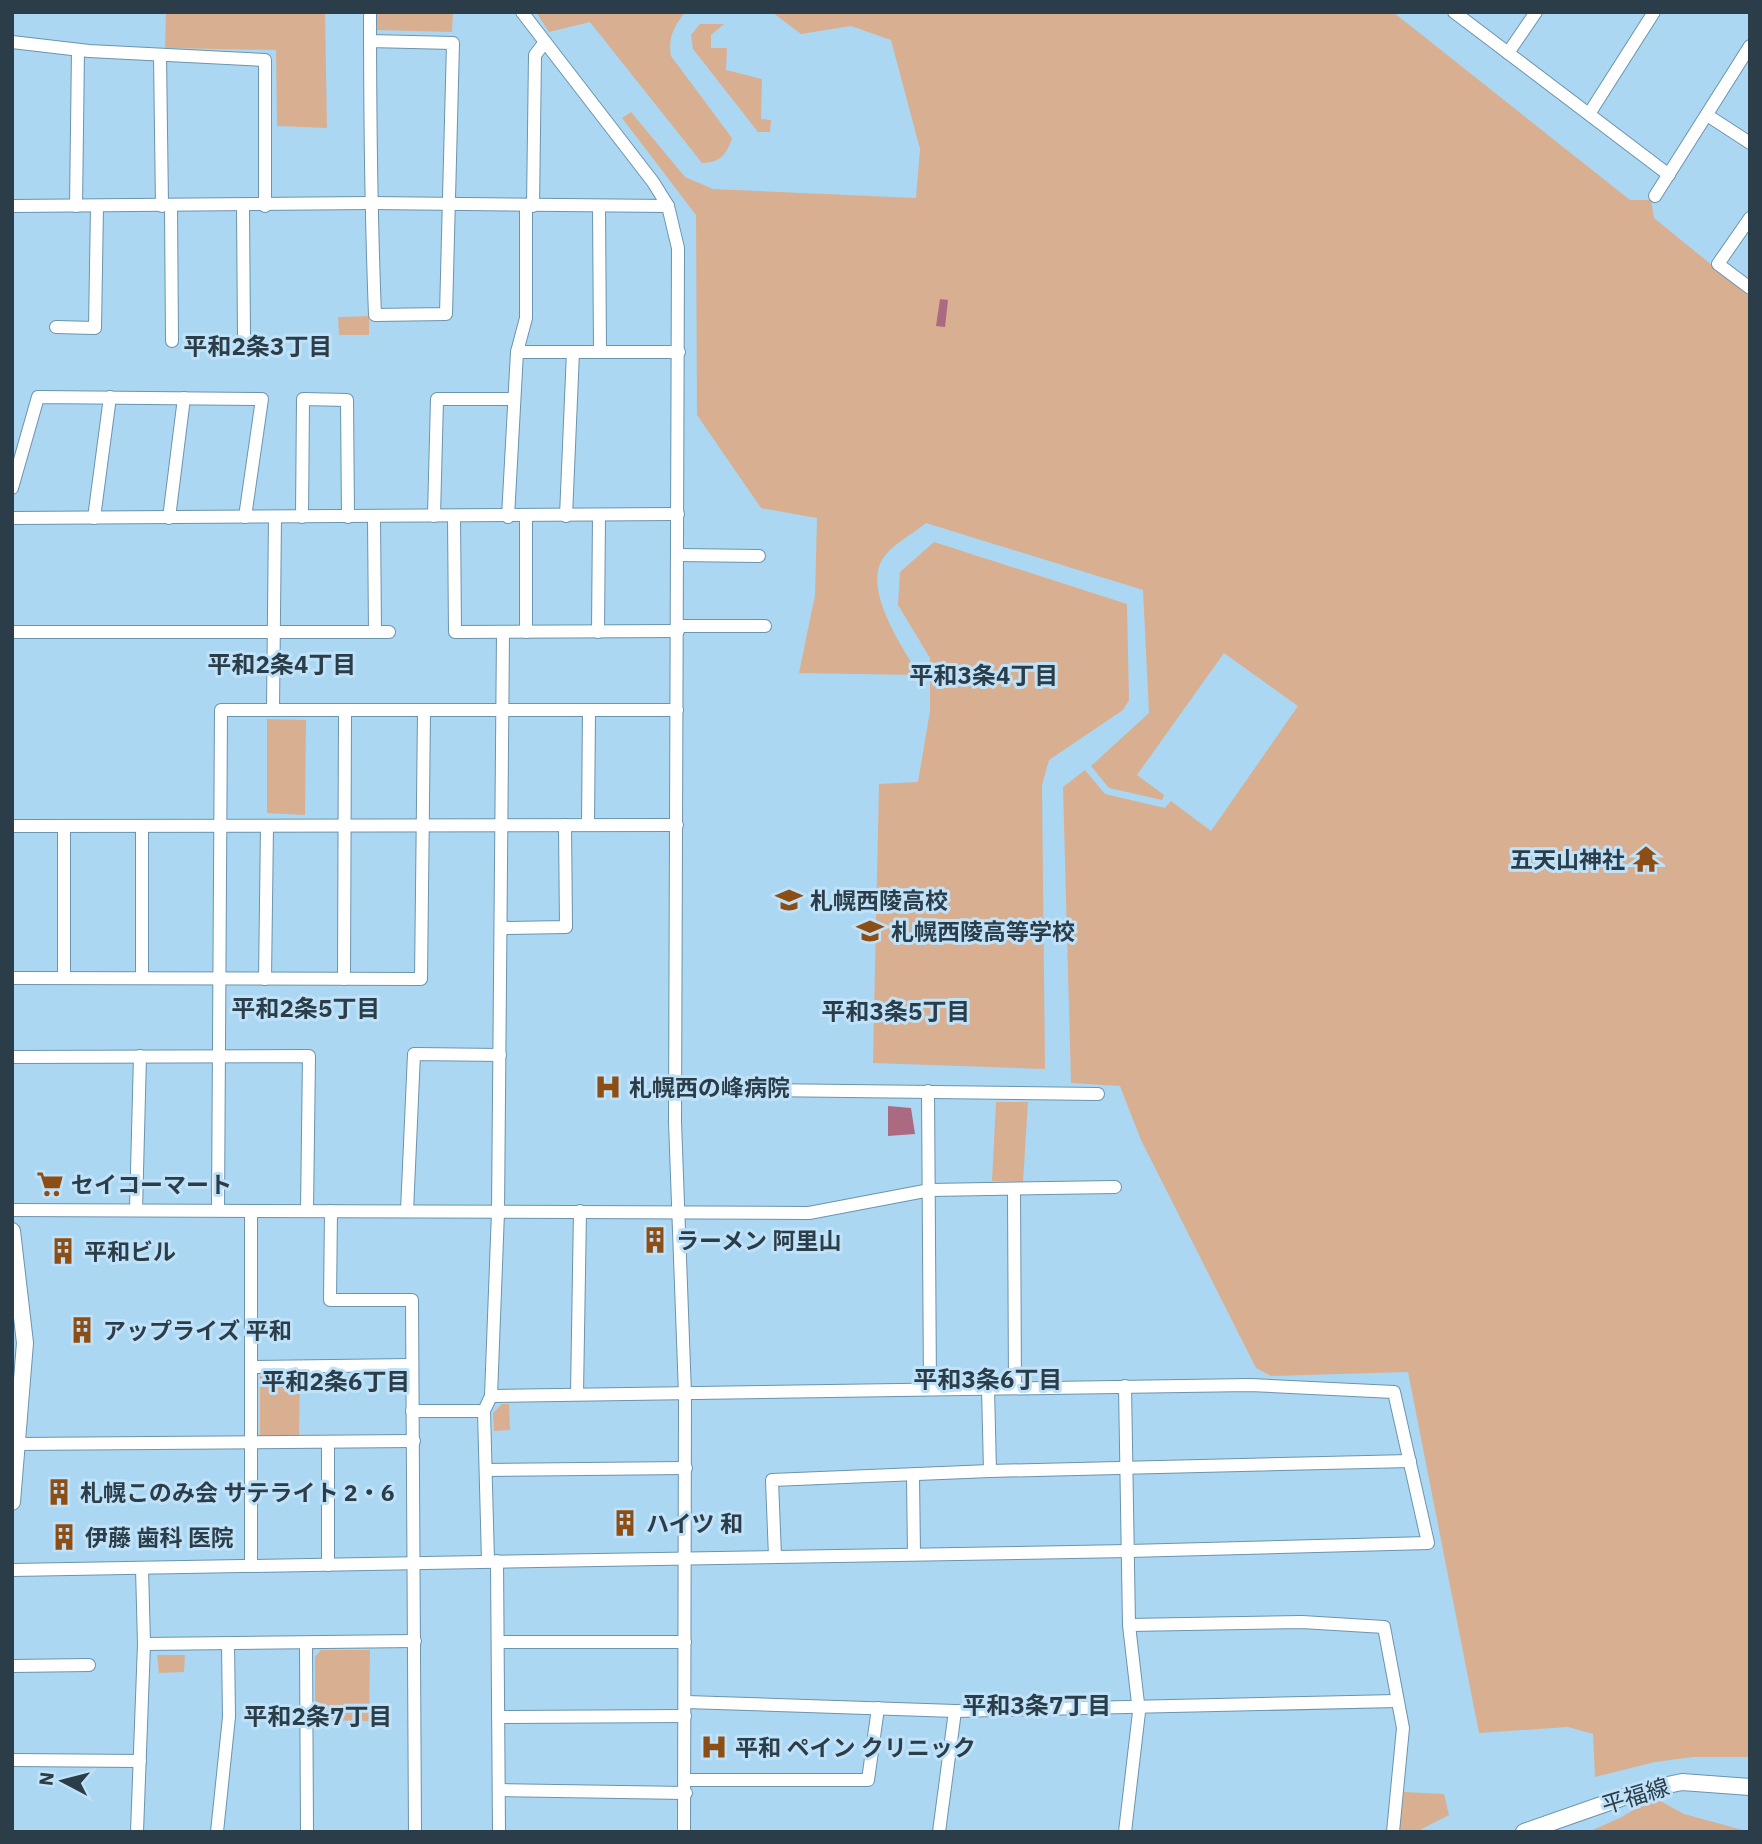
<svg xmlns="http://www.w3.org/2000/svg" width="1762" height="1844" font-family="'IBM Plex Sans','Noto Sans JP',sans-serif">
<rect width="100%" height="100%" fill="#abd7f2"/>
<g fill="#d9af92">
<path d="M166,12h159l2,116 -50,-2 -1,-76 -111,-2z"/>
<path d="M377,12h76l-1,20 -76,-2z"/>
<path d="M536,12h149c-11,15 -17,25 -14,44l61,82c-5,17 -13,25 -30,25l-112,-141 -41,10z"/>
<path d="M772,12h621l237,188h21l3,18 96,78v1461h-57l-38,5 -60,15 -2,-43 -25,-7 -89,6 -71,-361 -137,4 -15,-8 -115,-228 -21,-54 -49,-3 -8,-296 22,-17 20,24 60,14 6,-7 40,30 87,-125 -74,-53 -87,122 27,20 -2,5 -53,-12 -18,-22 58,-53 -6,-123 -217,-67c-12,10 -33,21 -42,34 -23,31 19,91 35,118l-120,-2 16,-78 2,-77 -56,-10 -64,-93 -1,-200 -74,-97 9,-6 54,65 28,12 203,9 4,-49 -29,-109 -40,-14 -50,8z"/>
<path d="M700,24h24l-13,11v13h16l-1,22 36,9 -1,40 10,1 -1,12h-12l-65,-83 -2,-14z"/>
<path d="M369,316v19h-30l-1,-18z"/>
<path d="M934,542l193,62 2,96 -6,10 -74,50 -7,25 3,284 -172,-6 6,-279 39,-2 12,-71v-53l-32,-53 2,-33z"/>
<path d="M267,719l39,1 -1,95 -38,-2z"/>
<path d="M996,1102h32l-5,80 -31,-1z"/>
<path d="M260,1376h40l-1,59 -39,1z"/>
<path d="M502,1404h7l1,26 -16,1 -1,-18z"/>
<path d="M321,1650h49l-1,71 -54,-1v-63z"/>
<path d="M157,1655h28l-1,17 -25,1z"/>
<path d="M1404,1792l40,2 5,21 -33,17 -17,-1z"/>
<path d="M1653,1797l31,17 66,18h-162l34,-15z"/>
</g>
<g fill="#ac6982">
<path d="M940,299l8,1 -3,27 -9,-1z"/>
<path d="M888,1106l23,2 4,26 -27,2z"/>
</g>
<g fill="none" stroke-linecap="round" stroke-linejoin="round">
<defs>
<g id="minor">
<path d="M370,12c0,101 1,202 5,303l71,-1 7,-271 -83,-2"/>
<path d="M522,12l131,170 15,24 10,42 -3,874 10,272 -1,438"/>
<path d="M1454,12l215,163"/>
<path d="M12,42l77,9 176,9v146"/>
<path d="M1508,53l28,-41"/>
<path d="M160,55l2,151"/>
<path d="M1589,114l65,-102"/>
<path d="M1707,115l43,28"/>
<path d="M1655,196l95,-150"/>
<path d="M12,206l359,-3 297,3"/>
<path d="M76,206l2,-156"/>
<path d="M171,206l1,135"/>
<path d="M243,206l1,130"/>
<path d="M533,206l2,-151 10,-13"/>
<path d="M599,206l1,146"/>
<path d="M1750,218l-32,46 32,24"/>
<path d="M56,327l39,1 2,-121"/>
<path d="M517,352h162"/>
<path d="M12,488l26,-91 224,2 -17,118"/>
<path d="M434,516l3,-117h76"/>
<path d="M454,516l1,116 223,-1"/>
<path d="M566,516l7,-164"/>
<path d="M302,517l1,-118 44,1 1,117"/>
<path d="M508,517l9,-165 9,-34v-112"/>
<path d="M526,517v115"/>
<path d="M12,518l666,-4"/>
<path d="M94,518l16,-121"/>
<path d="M169,518l15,-120"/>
<path d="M374,518l1,114"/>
<path d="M678,555l81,1"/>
<path d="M678,626h87"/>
<path d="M12,632h377"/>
<path d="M598,632l1,-116"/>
<path d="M273,710l2,-193"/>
<path d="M588,825l1,-115"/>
<path d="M12,826l665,-1"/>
<path d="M142,826v152"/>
<path d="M502,928l64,-1 -1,-102"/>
<path d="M12,978l409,1 3,-267"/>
<path d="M64,978v-152"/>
<path d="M265,979l2,-153"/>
<path d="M344,979l1,-269"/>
<path d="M12,1057l297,-1 -2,155"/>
<path d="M675,1089l423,5"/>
<path d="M928,1091l2,297"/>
<path d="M1014,1189l1,198"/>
<path d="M12,1210l797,3 121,-23 185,-3"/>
<path d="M136,1210l4,-154"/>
<path d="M218,1210l3,-500h456"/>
<path d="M251,1211v355"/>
<path d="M331,1211l-1,89h82l3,532"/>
<path d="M407,1211l7,-157 86,1"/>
<path d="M251,1367l160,-2"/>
<path d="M1125,1386l4,239 10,87 -14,120"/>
<path d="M988,1388l2,83"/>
<path d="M577,1394l3,-183"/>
<path d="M412,1411h72"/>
<path d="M17,1444l397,-3"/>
<path d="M486,1470l200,-2"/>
<path d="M913,1476l1,78"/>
<path d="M775,1557l-3,-77 218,-9 420,-10"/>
<path d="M488,1561l-4,-150 7,-15 7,-184 5,-579"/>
<path d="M497,1561l2,271"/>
<path d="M328,1565v-123"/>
<path d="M12,1570l1117,-19 299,-8 -34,-151 -144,-7 -759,11"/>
<path d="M1129,1625l173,-3 82,5 19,101 -10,104"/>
<path d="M498,1642h187"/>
<path d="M306,1643l1,189"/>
<path d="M144,1644l271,-3"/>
<path d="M12,1666l77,-1"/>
<path d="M686,1702l269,9 442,-10"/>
<path d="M498,1717l187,-1"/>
<path d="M12,1760l128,1"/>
<path d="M685,1780h183l10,-72"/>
<path d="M499,1790l187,3"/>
<path d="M137,1832l7,-188 -2,-76"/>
<path d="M217,1832l12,-115 -1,-73"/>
<path d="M939,1832l16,-121"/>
</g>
<g id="tertiary">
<path d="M12,1231l13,112 -13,159"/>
<path d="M1524,1832l120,-42 38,-8 68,5"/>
</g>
</defs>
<use href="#minor" stroke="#6b94ae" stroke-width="14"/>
<use href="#tertiary" stroke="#6b94ae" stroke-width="18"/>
<use href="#minor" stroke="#fff" stroke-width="12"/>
<use href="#tertiary" stroke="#fff" stroke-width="16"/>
</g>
<defs>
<symbol id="temple-bare" viewBox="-9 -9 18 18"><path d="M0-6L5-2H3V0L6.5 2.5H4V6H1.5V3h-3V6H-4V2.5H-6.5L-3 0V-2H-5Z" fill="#8d4e16" stroke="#c0e2f9" stroke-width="2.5" paint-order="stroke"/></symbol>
<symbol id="school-bare" viewBox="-9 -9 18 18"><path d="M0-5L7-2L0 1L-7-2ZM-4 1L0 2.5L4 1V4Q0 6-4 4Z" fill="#8d4e16" stroke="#c0e2f9" stroke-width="2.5" paint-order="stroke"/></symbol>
<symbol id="hospital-bare" viewBox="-9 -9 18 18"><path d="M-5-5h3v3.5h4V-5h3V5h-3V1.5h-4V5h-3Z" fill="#8d4e16" stroke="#c0e2f9" stroke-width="2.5" paint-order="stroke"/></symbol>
<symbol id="supermarket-bare" viewBox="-9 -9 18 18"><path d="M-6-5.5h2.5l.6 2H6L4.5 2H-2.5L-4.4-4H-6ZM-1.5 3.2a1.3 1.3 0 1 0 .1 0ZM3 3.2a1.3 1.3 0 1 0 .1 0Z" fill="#8d4e16" stroke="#c0e2f9" stroke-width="2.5" paint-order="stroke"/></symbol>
<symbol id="building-bare" viewBox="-9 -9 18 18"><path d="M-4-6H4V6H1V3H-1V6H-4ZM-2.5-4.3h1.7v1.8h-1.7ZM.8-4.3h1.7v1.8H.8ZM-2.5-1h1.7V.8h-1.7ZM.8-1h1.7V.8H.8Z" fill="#8d4e16" stroke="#c0e2f9" stroke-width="2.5" paint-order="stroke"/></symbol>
</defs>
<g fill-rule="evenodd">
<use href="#temple-bare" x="1627" y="840" width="38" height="38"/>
<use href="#school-bare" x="770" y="881" width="38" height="38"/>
<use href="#school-bare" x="851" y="912" width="38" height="38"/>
<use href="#hospital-bare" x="589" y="1068" width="38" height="38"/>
<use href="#supermarket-bare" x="31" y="1165" width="38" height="38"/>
<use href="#building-bare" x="636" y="1221" width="38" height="38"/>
<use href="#building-bare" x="44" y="1232" width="38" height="38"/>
<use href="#building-bare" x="63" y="1311" width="38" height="38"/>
<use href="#building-bare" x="40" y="1473" width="38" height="38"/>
<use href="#building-bare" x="606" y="1504" width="38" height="38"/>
<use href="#building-bare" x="45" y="1518" width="38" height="38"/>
<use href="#hospital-bare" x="695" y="1728" width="38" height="38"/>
</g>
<g text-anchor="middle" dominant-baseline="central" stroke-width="6" stroke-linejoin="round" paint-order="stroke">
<g font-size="23" font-weight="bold" fill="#2b3d48" stroke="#c0e2f9" text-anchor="start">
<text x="1625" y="859" text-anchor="end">五天山神社</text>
<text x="810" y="900">札幌西陵高校</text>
<text x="891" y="931">札幌西陵高等学校</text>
<text x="629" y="1087">札幌西の峰病院</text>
<text x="71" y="1184">セイコーマート</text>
<text x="676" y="1240">ラーメン 阿里山</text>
<text x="84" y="1251">平和ビル</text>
<text x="103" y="1330">アップライズ 平和</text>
<text x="80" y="1492">札幌このみ会 サテライト 2・6</text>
<text x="646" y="1523">ハイツ 和</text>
<text x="85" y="1537">伊藤 歯科 医院</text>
<text x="735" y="1747">平和 ペイン クリニック</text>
</g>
<g font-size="23" fill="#2b3d48" stroke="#c0e2f9">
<text transform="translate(1635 1795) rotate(-17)">平福線</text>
</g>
<g font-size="24" font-weight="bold" fill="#2b3d48" stroke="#c0e2f9">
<text x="258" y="346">平和2条3丁目</text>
<text x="282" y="664">平和2条4丁目</text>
<text x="984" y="675">平和3条4丁目</text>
<text x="306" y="1008">平和2条5丁目</text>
<text x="896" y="1011">平和3条5丁目</text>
<text x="988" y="1379">平和3条6丁目</text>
<text x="336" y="1381">平和2条6丁目</text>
<text x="1037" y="1705">平和3条7丁目</text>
<text x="318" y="1716">平和2条7丁目</text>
</g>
</g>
<rect width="1762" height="1844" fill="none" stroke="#2b3d48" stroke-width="28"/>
<g transform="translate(63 1781) rotate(277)" stroke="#c0e2f9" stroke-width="5" paint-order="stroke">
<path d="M0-5L12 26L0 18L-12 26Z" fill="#2b3d48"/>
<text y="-10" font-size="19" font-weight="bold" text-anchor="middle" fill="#2b3d48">N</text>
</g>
</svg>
